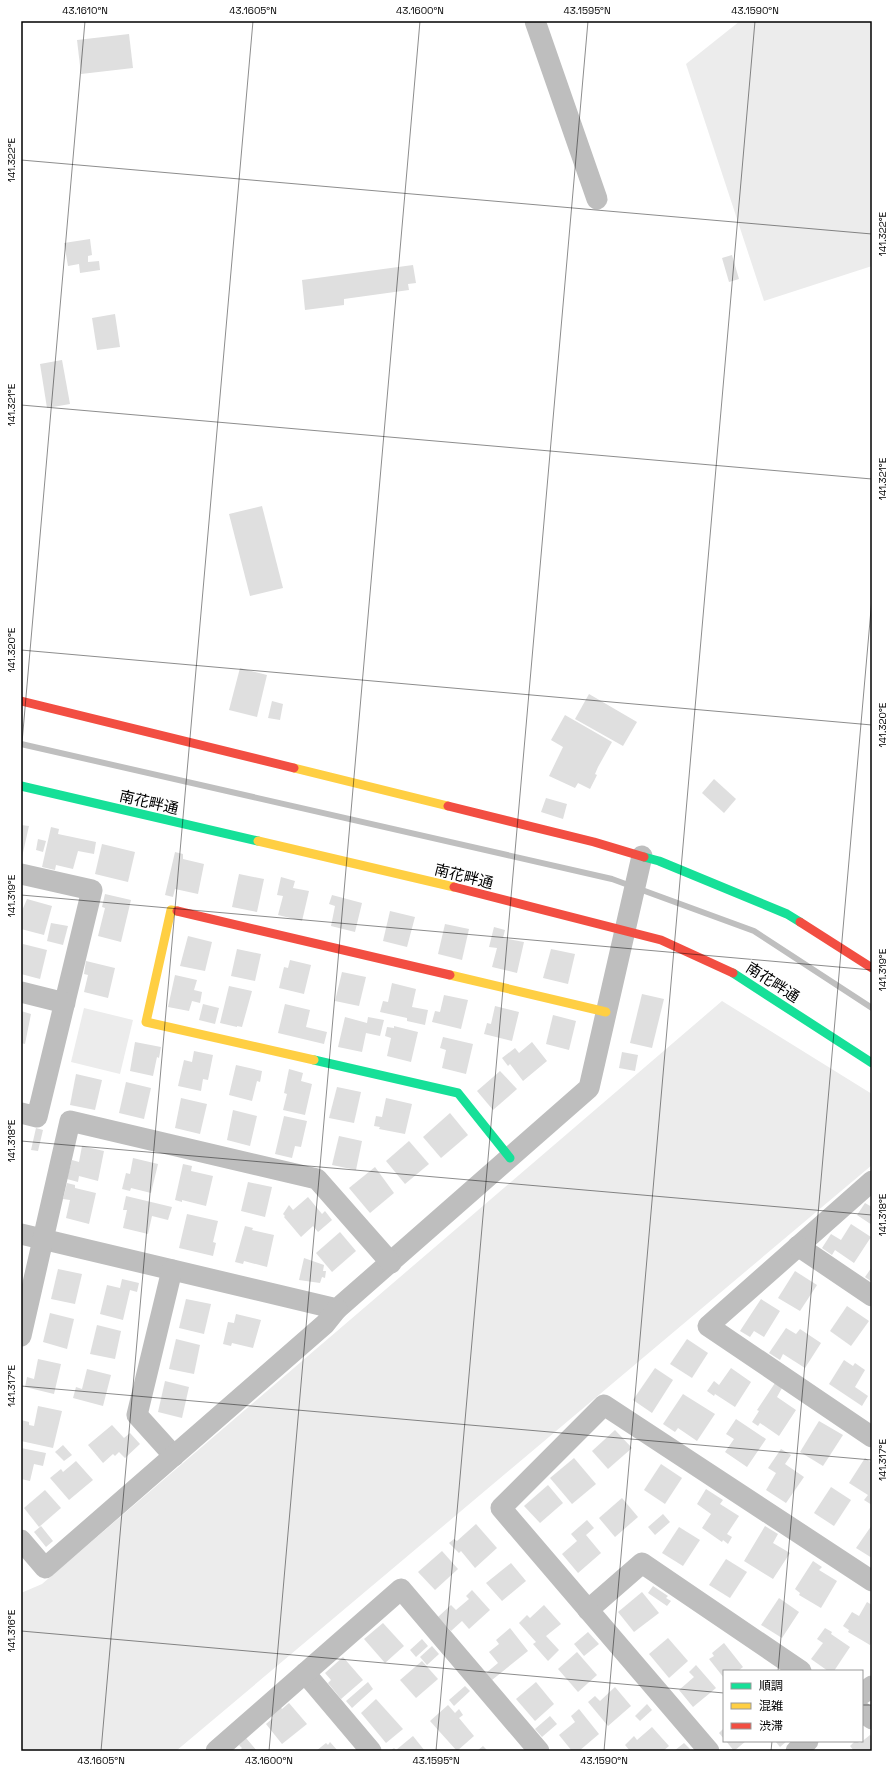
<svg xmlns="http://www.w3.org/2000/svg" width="893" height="1772" font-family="'Space Grotesk','Noto Sans JP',sans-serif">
<rect width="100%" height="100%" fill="#fff"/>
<g fill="#ececec">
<path d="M740,21h132v245l-108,35 -78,-237z"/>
<path d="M722,1001l150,93v71l-696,586h-155v-158l21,-9z"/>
<path d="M84,1008l49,12 -13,54 -49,-12z"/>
</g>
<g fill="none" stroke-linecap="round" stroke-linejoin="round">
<path stroke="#bfbfbf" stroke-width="6" d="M21,744l591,135 142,52 118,77"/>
</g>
<g fill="#dfdfdf">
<path d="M129,34l4,34 -52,6 -4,-34z"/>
<path d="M90,239l2,16 -4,1v6l11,-1 1,9 -20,3 -1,-9 -11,2 -4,-23z"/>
<path d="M732,255l7,24 -10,3 -7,-24z"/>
<path d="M413,265l3,18 -8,1 1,6 -65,9v6l-39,5 -3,-30z"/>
<path d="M115,314l5,33 -23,3 -5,-32z"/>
<path d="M62,360l8,44 -23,4 -7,-44z"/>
<path d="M262,506l21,82 -33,8 -21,-82z"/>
<path d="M240,668l27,7 -10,42 -28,-7z"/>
<path d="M589,694l48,28 -14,24 -48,-27z"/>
<path d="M272,701l11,3 -3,16 -12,-2z"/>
<path d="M565,715l47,27 -14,25 -3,7 2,1 -7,14 -12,-6 -3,5 -26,-12 14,-29 -12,-7z"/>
<path d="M714,779l22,20 -12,14 -22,-20z"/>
<path d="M546,798l21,6 -4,15 -22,-7z"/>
<path d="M21,825l8,1 -7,31h-1z"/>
<path d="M51,827l8,2 -1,5 38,8 -2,12 -16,-3 -5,18 -17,-4 -1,5 -13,-3z"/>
<path d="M38,839l8,2 -3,11 -7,-2z"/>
<path d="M102,844l33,8 -7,30 -33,-8z"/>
<path d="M175,852l8,2v5l21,5 -6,30 -23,-5 -2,8 -8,-2z"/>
<path d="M239,874l25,5 -7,33 -25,-5z"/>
<path d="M281,877l14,4 -2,7 16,3 -7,30 -24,-6 5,-19 -6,-1z"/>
<path d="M105,894l26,6 -10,42 -23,-6 7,-28 -3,-1z"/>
<path d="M332,895l30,8 -7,29 -24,-6 4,-20 -6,-2z"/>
<path d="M27,899l25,7 -8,29 -23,-6v-16z"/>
<path d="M390,911l25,6 -8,30 -24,-6z"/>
<path d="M51,923l17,3 -5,19 -16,-4z"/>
<path d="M445,924l24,5 -7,31 -24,-6z"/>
<path d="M494,927l11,3 -2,8 21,4 -7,31 -25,-6 5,-19 -8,-1z"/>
<path d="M188,936l24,6 -7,29 -25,-5z"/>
<path d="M23,944l24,6 -7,29 -19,-5v-21z"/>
<path d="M237,949l24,5 -6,27 -24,-5z"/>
<path d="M551,949l24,5 -7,30 -25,-6z"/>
<path d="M290,960l21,5 -7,29 -25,-6 5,-21 4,1z"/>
<path d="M86,961l29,7 -7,30 -24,-6 4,-17 -4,-1z"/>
<path d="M342,972l24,5 -7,29 -24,-5z"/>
<path d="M175,975l22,5 -3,10 8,2 -2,11 -8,-2 -3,10 -21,-4z"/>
<path d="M392,983l24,6 -4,18 16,3 -3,15 -18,-4v-3l-27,-6 3,-11 5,1z"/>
<path d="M229,986l23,5 -10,36 -5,-1v1l-17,-4z"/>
<path d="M642,994l22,5 -12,49 -22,-5z"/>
<path d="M444,995l24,5 -7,29 -29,-7 3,-11 5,1z"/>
<path d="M203,1004l16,4 -4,16 -16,-4z"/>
<path d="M285,1004l25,6 -4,17 21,5 -3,12 -46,-11z"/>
<path d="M495,1006l24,6 -7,29 -28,-7 3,-11 4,1z"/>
<path d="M21,1011l10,3 -6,30 -4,-1z"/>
<path d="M553,1015l23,6 -7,29 -23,-6z"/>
<path d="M345,1017l22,6 1,-6 16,3 -4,16 -14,-3 -4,19 -24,-5z"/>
<path d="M394,1026l24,6 -7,30 -24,-6 4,-18 -6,-2 2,-9 7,1z"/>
<path d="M443,1037l30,7 -7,30 -24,-6 4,-18 -6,-2z"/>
<path d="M135,1042l26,5 -2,11 -2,-1 -4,19 -23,-5z"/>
<path d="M532,1042l15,19 -24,20 -13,-17 -2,2 -6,-8 13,-10 4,5z"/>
<path d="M194,1051l19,4 -5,25 -5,-1 -2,12 -23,-5 6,-26 8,2z"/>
<path d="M622,1052l16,3 -3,16 -16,-3z"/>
<path d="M236,1065l26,6 -2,11 -3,-1 -5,20 -23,-6z"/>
<path d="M289,1069l14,4 -2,8 11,3 -7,31 -22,-5 4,-16 -3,-1z"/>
<path d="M500,1071l17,18 -24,21 -16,-19z"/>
<path d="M76,1074l26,6 -7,30 -25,-5z"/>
<path d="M126,1082l25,6 -7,31 -25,-6z"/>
<path d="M337,1087l24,5 -7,31 -25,-5z"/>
<path d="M181,1098l26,6 -7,30 -25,-6z"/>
<path d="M386,1098l26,6 -7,30 -26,-5 1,-2 -6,-1 2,-10 6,1z"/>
<path d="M233,1110l24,6 -7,30 -23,-6z"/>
<path d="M450,1113l18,22 -27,23 -18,-21z"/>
<path d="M284,1116l23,5 -6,26 -6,-1 -3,12 -17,-4z"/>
<path d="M36,1128l7,2 -5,21 -7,-1z"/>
<path d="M339,1136l23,5 -6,29 -24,-5z"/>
<path d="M409,1141l20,23 -24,20 -19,-23z"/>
<path d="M82,1146l22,5 -6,30 -19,-5 -1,6 -11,-3 5,-19 7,2z"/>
<path d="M133,1158l25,6 -7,29 -20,-5 -1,3 -8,-2 4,-16 4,1z"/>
<path d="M183,1164l9,2 -1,5 22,5 -7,30 -24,-6v2l-7,-2z"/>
<path d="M375,1167l19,26 -24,20 -21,-25z"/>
<path d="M248,1182l24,5 -7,30 -24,-6z"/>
<path d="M67,1183l8,2v3l21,5 -7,31 -23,-6 4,-18 -7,-1z"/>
<path d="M126,1196l46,11 -4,13 -16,-4 -4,18 -25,-6 4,-18h-4z"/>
<path d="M308,1197l14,17 3,-3 7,9 -14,12 -5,-6 -12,11 -17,-20 1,-1 -2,-2 6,-9 4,5z"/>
<path d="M865,1203l7,4v18l-15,-10z"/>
<path d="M187,1214l31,7 -5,21 3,1 -3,13 -34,-8z"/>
<path d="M851,1224l20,13 -17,26 -19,-13 -3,5 -10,-7 9,-14 10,6z"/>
<path d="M245,1226l8,2 -1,2 22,5 -7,32 -23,-6 -1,3 -8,-2z"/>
<path d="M340,1232l16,19 -24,21 -16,-19z"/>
<path d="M304,1258l20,7 -1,6h3l-1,7 -3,-1 -2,6 -21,-3z"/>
<path d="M872,1267v15l-7,-5z"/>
<path d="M58,1269l24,5 -7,30 -24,-5z"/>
<path d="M795,1271l22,14 -17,26 -22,-13z"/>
<path d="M122,1279l17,4 -2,9 -7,-2 -7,30 -23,-6 7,-29 13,3z"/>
<path d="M186,1299l25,5 -7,30 -25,-6z"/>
<path d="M761,1299l19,12 -16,26 -10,-6 -4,6 -10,-6z"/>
<path d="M847,1306l22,15 -18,25 -21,-15z"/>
<path d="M50,1313l24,6 -7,30 -24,-7z"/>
<path d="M236,1314l25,6 -8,28 -21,-5 -1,3 -8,-2 5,-22 6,1z"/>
<path d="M97,1325l24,6 -6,28 -25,-5z"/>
<path d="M786,1328l10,6 4,-5 21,14 -16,25 -22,-14 -3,6 -11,-7z"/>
<path d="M176,1339l24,6 -6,29 -25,-5z"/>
<path d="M687,1339l21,14 -16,25 -22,-14z"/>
<path d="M38,1359l23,5 -7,30 -29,-7 2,-10 7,2z"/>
<path d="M844,1360l9,6 2,-3 10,7 -10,17 13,9 -6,10 -33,-22z"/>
<path d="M655,1368l18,12 -21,33 -19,-13z"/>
<path d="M731,1368l20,14 -16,25 -20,-13 -1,2 -7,-5 7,-10 5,4z"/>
<path d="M87,1369l24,6 -8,31 -30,-8 3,-11 6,2z"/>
<path d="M165,1381l24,6 -7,31 -24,-6z"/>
<path d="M775,1383l7,5 -5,9 19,13 -17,26 -19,-13 -2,3 -6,-4 7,-11 -2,-1z"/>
<path d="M683,1394l32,20 -18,27 -19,-13 -3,4 -12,-8z"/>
<path d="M38,1406l24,5 -9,37 -32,-7v-21l8,2v3l5,1z"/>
<path d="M736,1419l30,20 -19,28 -22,-15 9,-13 -8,-5z"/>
<path d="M819,1421l24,14 -20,31 -23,-14z"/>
<path d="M112,1425l12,13 6,-5 10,11 -15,14 -6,-6 -4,4 -2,-2 -10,9 -15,-18z"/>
<path d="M615,1430l17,18 -24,21 -16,-18z"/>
<path d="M63,1445l9,10 -8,6 -9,-9z"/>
<path d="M21,1448l25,5 -3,13 -9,-2 -4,17 -9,-2z"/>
<path d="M781,1449l10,6 -6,9 19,13 -18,26 -20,-13 10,-17 -8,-5z"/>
<path d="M574,1458l22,26 -24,20 -22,-26z"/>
<path d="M865,1458l7,5v42l-8,-5 4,-5 -19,-12z"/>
<path d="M76,1461l17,19 -24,20 -19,-22 11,-9 2,3z"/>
<path d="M661,1464l21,14 -17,26 -21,-14z"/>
<path d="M548,1485l15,18 -23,20 -16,-17z"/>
<path d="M831,1487l20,13 -17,26 -20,-13z"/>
<path d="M706,1489l17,11 -3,4 19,12 -12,18 5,3 -4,7 -5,-4 -1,2 -20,-14 9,-14 -14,-10z"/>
<path d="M45,1490l16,18 -22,19 -15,-19z"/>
<path d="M622,1498l16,19 -23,20 -16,-19z"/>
<path d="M663,1514l7,8 -15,13 -7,-8z"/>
<path d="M587,1520l7,8 -8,7 15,18 -23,20 -16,-19 15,-13 -6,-7z"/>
<path d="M476,1524l21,24 -22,20 -14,-17 -2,2 -10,-10 5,-4 3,2z"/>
<path d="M872,1525v33l-16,-10z"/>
<path d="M41,1526l12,15 -7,6 -12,-15z"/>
<path d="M765,1526l13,8 -5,9 17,10 -17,26 -29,-18z"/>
<path d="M679,1527l21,13 -17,26 -21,-13z"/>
<path d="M442,1551l16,18 -23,21 -17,-18z"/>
<path d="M726,1559l21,13 -17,26 -21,-13z"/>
<path d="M813,1561l9,6 -3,3 18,11 -16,27 -22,-13 1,-2 -5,-4z"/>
<path d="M511,1563l15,18 -24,20 -16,-18z"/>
<path d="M653,1586l15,10 -2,2 5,3 -4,5 -19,-13z"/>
<path d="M472,1590l18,20 -21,19 -7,-8 -11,10 -13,-14 13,-12 5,5 13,-11 -3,-3z"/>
<path d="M642,1592l17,21 -25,19 -16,-20z"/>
<path d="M779,1598l20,14 -17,26 -21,-13z"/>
<path d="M867,1602l5,3v37l-2,3 -22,-13 1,-2 -6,-4 9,-14 7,4z"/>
<path d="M544,1605l17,19 -15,12 13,14 -11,11 -15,-17 3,-2 -17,-19 8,-8 3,3z"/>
<path d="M383,1623l21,23 -19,17 -21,-24z"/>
<path d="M510,1628l18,23 -36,29 -6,-7 12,-10 -9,-11 10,-8 -3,-4z"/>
<path d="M825,1628l7,4 -1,2 19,13 -16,24h-6l-17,-12 12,-16 -6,-4z"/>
<path d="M588,1632l11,12 -15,12 -10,-12z"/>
<path d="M668,1638l20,23 -19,17 -20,-24z"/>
<path d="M422,1639l6,7 -12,11 -6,-7z"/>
<path d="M724,1643l19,24 -5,4h-14v7l-15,-19 5,-3 -2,-3z"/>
<path d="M432,1646l7,8 -12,11 -7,-8z"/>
<path d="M577,1652l20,23 -19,17 -20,-23z"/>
<path d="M343,1657l20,23 -22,19 -13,-16 3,-3 -6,-7z"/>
<path d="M422,1661l16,18 -22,19 -16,-18z"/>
<path d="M696,1665l20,23 -23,19 -14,-17 15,-13 -5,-5z"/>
<path d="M368,1682l5,7 -21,19 -6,-7z"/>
<path d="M536,1682l18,22 -19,17 -19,-22z"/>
<path d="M465,1686l5,5 -16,15 -5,-6z"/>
<path d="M615,1687l16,19 -23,20 -20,-24 7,-6 5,5z"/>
<path d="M376,1699l27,30 -17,14 -25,-30z"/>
<path d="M289,1703l18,21 -25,20 -16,-20 7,-6 -3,-4 10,-8 2,3z"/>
<path d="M647,1704l5,6 -12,11 -5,-5z"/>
<path d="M448,1705l7,8 4,-4 4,6 -4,3 15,18 -17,15 -27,-30z"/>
<path d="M579,1709l20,25 -20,17h-7l-13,-16 16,-13 -4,-6z"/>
<path d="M550,1716l7,8 -15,13 -7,-8z"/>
<path d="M652,1727l17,19 -6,5h-33l-5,-6 9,-9 3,4z"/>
<path d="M724,1728v11l-5,-6z"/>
<path d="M870,1735l2,2v14h-18l-4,-5 5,-5 5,2z"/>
<path d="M413,1736l12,15h-35l4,-3 2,2z"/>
<path d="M246,1738l11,13h-18l3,-3 -3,-3z"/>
<path d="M726,1741h20l-12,10z"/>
<path d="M775,1741h12l-7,6z"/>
<path d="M330,1742l8,9h-22l10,-8 2,2z"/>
<path d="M684,1743l6,6 -2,2h-14z"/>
<path d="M483,1746l5,5h-11z"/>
</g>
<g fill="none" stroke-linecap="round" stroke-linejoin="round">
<g stroke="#bebebe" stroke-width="21">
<path d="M535,21l62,178"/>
<path d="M21,874l71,16 -55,227 -16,-4"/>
<path d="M21,992l44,11"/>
<path d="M872,1181l-164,145 164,111"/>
<path d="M21,1234l316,75 252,-221 53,-232"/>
<path d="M798,1246l74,50"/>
<path d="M172,1270l-35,145 37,41"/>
<path d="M21,1336l49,-215 247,58 74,84"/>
<path d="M21,1540l24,28 280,-244 12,-15"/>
<path d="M588,1610l54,-47 159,108"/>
<path d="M305,1673l66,78"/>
<path d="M862,1694l10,-8"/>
<path d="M862,1712l10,7"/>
<path d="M216,1751l185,-162 138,162"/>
<path d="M709,1751l-208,-243 103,-103 268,176"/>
<path d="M796,1751l12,-10"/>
</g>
<g stroke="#16e098" stroke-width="9">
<path d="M21,786l237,55"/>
<path d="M644,857l15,4 128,53 13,8"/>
<path d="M733,973l139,90"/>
<path d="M314,1060l144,33 52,65"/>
</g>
<g stroke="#ffcf43" stroke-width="9">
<path d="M294,768l154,38"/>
<path d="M258,841l196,46"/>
<path d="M177,911l-6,-1 -25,112 168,38"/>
<path d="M450,975l156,37"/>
</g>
<g stroke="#f24e42" stroke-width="9">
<path d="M21,701l273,67"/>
<path d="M448,806l146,36 50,15"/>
<path d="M454,887l207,53 72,33"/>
<path d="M177,911l273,64"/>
<path d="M800,922l72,46"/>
</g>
</g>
<path fill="none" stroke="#000" stroke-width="1" stroke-opacity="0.45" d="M21,160l851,74M21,405l851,74M21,650l851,75M21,754l64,-733M21,895l851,75M21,1141l851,74M21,1386l851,74M21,1631l703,62M778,1671l94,-1073M862,1705h10M101,1751l152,-1730M269,1751l151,-1730M436,1751l152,-1730M604,1751l151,-1730M771,1751l1,-10"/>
<g text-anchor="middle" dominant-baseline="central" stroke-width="3.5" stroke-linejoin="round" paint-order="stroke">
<g font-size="15" fill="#000" stroke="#fff">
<text transform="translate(149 802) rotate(13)">南花畔通</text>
<text transform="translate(464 876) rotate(14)">南花畔通</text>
<text transform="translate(773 982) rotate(33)">南花畔通</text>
</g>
</g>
<rect width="893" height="1772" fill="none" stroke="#ffffff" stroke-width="44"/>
<rect x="723" y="1670" width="140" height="72" fill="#ffffff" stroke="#999999"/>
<rect x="731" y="1683" width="20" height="6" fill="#16e098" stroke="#999999"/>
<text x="759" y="1690" font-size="12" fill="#000000">順調</text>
<rect x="731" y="1703" width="20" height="6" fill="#ffcf43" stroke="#999999"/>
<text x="759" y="1710" font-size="12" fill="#000000">混雑</text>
<rect x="731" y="1723" width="20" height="6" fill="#f24e42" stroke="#999999"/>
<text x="759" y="1730" font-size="12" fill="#000000">渋滞</text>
<rect x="22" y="22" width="849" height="1728" fill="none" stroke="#000" stroke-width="1.5"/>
<g font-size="10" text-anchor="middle" fill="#000">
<text x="85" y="14">43.1610°N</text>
<text x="253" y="14">43.1605°N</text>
<text x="420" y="14">43.1600°N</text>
<text x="587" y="14">43.1595°N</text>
<text x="755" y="14">43.1590°N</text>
<text transform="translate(11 160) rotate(-90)" y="4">141.322°E</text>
<text transform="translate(882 234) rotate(-90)" y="4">141.322°E</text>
<text transform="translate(11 405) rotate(-90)" y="4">141.321°E</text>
<text transform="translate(882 479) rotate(-90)" y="4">141.321°E</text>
<text transform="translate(11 650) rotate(-90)" y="4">141.320°E</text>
<text transform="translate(882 725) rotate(-90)" y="4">141.320°E</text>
<text transform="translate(11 896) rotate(-90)" y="4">141.319°E</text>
<text transform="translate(882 970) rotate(-90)" y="4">141.319°E</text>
<text transform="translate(11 1141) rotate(-90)" y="4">141.318°E</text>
<text transform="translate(882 1215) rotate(-90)" y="4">141.318°E</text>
<text transform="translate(11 1386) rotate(-90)" y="4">141.317°E</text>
<text transform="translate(882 1460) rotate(-90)" y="4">141.317°E</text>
<text transform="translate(11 1631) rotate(-90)" y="4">141.316°E</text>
<text x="101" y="1764">43.1605°N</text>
<text x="269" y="1764">43.1600°N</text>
<text x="436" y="1764">43.1595°N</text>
<text x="604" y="1764">43.1590°N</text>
</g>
</svg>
